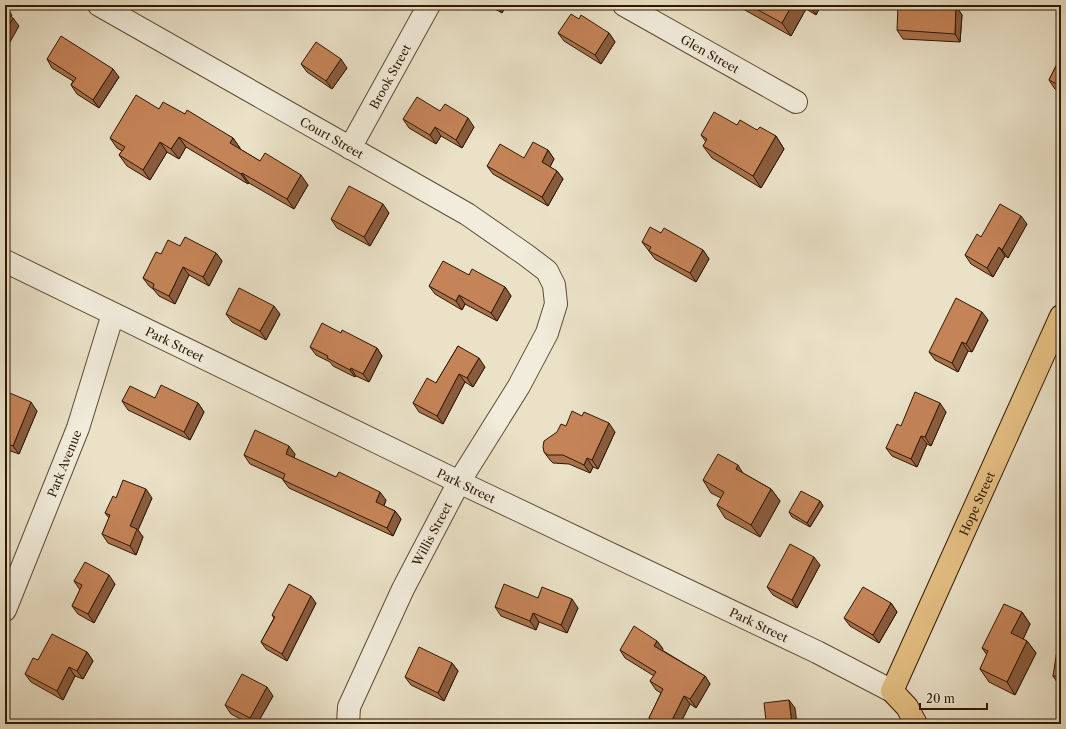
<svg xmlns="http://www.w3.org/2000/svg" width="1066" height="729" font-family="'Libre Caslon Text',serif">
<rect width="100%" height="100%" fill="#eae1c7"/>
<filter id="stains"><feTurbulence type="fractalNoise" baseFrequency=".005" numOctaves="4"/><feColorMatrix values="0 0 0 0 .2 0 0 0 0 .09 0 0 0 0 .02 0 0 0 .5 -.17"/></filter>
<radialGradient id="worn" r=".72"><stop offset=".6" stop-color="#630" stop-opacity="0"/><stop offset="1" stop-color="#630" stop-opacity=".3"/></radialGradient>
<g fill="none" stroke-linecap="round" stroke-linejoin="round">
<defs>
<g id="minor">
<path id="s1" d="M99,5l368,209 59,41 21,16 7,14 2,19 -9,29 -28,53 -60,96 -56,107 -54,118 -1,17"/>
<path id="s2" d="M624,5l172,97"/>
<path id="s3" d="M350,148l79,-143"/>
<path id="s4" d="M5,261l454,221 358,170 75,39"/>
<path id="s5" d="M5,610l73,-182 35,-114"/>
</g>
<g id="major">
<path id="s6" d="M916,724l-9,-17 -15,-16 169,-375"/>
</g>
</defs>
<use href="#minor" stroke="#5d4a32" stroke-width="24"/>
<use href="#major" stroke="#2e1801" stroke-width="24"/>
<use href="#minor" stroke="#f1ecdb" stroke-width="22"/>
<use href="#major" stroke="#e5c084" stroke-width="22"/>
</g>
<g fill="#a9724c" stroke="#2e1801">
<path d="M488,5h18l-4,8z"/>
<path d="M736,5h85l-5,10 -10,-6 -15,27z"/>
<path d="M956,6l6,9 -2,27 -57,-3 -6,-9z"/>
<path d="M579,19l30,14 6,9 -14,22 -37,-23 -6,-8z"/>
<path d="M1061,56v36l-6,-3 -6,-9z"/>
<path d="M47,59l72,18 -20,31 -22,-14 -6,-9 2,-4 -21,-13z"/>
<path d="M301,64l46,4 -15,21 -25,-17z"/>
<path d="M159,109l26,5 48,24 7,10v1l20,12 48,24 -14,24 -45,-26 -1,1 -62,-37 -7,12 -12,-7 -17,28 -23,-14 -8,-11 3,-4 -5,-3 -7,-10z"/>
<path d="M440,111l34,16 -12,21 -21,-12 -5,8 -27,-16 -6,-9z"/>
<path d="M737,125l20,5 19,6 8,13 -23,39 -49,-30 -9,-12 3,-4 -5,-7z"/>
<path d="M548,150l6,9 -4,8 7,4 6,8 -15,27 -55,-32 -6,-8 37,-8z"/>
<path d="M389,213l-19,33 -33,-18 -6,-9z"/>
<path d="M1027,224l-19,34 -3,-2 -12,21 -22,-13 -6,-9 16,-18z"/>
<path d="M661,233l42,17 6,9 -13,23 -41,-23 -13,-17z"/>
<path d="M180,246l36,7 6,8 -13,25 -20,-11 -14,29 -16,-8 -6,-7 -4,-3 -6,-8 18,-24z"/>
<path d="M469,275l36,12 6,9 -14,25 -32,-17 -3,6 -27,-16 -6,-8z"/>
<path d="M226,314h54l-14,26 -34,-18z"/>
<path d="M988,320l-16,32 -4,-1 -10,21 -23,-12 -6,-8z"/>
<path d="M341,333l36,15 5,8 -13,26 -13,-6 -1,1 -22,-11 -3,-4 -14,-7 -6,-8z"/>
<path d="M458,346l27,21 -12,20 -8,-5 -22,42 -24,-12 -6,-9 23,-20z"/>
<path d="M5,391l32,20 -18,43 -14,-5z"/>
<path d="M155,398l43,5 6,9 -14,28 -62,-30 -6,-9z"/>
<path d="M946,412l-15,34 -4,-2 -10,23 -25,-11 -6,-8 15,-22z"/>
<path d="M615,432l-17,37 -5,-2 -3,6 -21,-9 -16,-1 -3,-3 -6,-8z"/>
<path d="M295,454l-1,4 92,42 -2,6 11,5 6,8 -8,17 -104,-48 -6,-8v-1l-33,-15 -6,-9z"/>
<path d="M743,473l28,16 9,12 -20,36 -35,-19 -8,-13 4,-7 -10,-5 -8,-13z"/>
<path d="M116,498h36l-14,32 5,7 -7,18 -28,-12 -6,-9 7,-16 -4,-5z"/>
<path d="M820,501l3,5 -13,21 -18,-10 -3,-5z"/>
<path d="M820,565l-23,43 -24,-13 -6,-8z"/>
<path d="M74,581l41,3 -21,39 -16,-9 -6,-8 8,-16z"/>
<path d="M538,598l40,10 -11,25 -28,-11 -3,8 -35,-14 -6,-9z"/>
<path d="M316,603l-29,58 -21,-12 -5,-7 13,-24 -2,-3z"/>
<path d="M891,603l6,9 -18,31 -29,-17 -6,-8z"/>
<path d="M1022,612l8,12 -7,15 4,2 9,12 -21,42 -26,-13 -9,-13 7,-14 -5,-7z"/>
<path d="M657,641l6,8 -1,1 43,26 5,8 -14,24 -6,-4 -10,20h-27l-4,-6 12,-25 -5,-3 -6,-9 4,-5 -29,-18 -5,-8z"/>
<path d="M1061,651v34h-2l-6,-9z"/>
<path d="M87,652l6,9 -10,18 -8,-3 -12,24 -32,-18 -6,-8 13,-14z"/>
<path d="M452,663l6,8 -14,30 -33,-16 -6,-8z"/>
<path d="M273,696l-16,28h-7l-19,-10 -6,-9z"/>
</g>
<g fill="#8a5c3e" stroke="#2e1801">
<path d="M496,5h10l-4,8z"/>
<path d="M792,5h11l3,4 -15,27 -9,-13z"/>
<path d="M809,5h12l-5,10z"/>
<path d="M956,6l6,9 -2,27 -5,-8z"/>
<path d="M6,7l6,8 -3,5 -4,-5v-7z"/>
<path d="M13,18l6,8 -14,25v-19z"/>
<path d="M609,33l6,9 -14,22 -6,-9z"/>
<path d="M341,59l6,9 -15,21 -6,-8z"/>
<path d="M113,69l6,8 -20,31 -6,-8z"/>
<path d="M468,118l6,9 -12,21 -6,-8z"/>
<path d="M435,127l6,9 -5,8 -6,-9z"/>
<path d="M776,136l8,13 -23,39 -8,-12z"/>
<path d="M179,137l7,10 -7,12 -8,-10z"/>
<path d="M233,138l7,10 -3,5 -7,-10z"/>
<path d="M160,142l7,10 -17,28 -7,-10z"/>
<path d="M548,150l6,9 -6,11 -6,-8z"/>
<path d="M557,171l6,8 -15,27 -6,-9z"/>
<path d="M242,173l7,10 -1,1 -7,-10z"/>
<path d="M301,175l7,10 -14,24 -7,-10z"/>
<path d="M383,204l6,9 -19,33 -6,-9z"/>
<path d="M1021,216l6,8 -19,34 -6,-8z"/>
<path d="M999,247l6,9 -12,21 -6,-9z"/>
<path d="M703,250l6,9 -13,23 -6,-9z"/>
<path d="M216,253l6,8 -13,25 -6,-9z"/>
<path d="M183,267l6,8 -14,29 -6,-8z"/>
<path d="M505,287l6,9 -14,25 -6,-8z"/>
<path d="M459,295l6,9 -3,6 -6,-9z"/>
<path d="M274,306l6,8 -14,26 -6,-9z"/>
<path d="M982,312l6,8 -16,32 -6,-8z"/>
<path d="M962,342l6,9 -10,21 -6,-9z"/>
<path d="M377,348l5,8 -13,26 -6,-8z"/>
<path d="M479,358l6,9 -12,20 -6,-9z"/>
<path d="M351,368l5,8 -1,1 -5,-7z"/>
<path d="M459,374l6,8 -22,42 -6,-8z"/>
<path d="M31,402l6,9 -18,43 -6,-8z"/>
<path d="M198,403l6,9 -14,28 -6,-8z"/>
<path d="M940,403l6,9 -15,34 -6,-9z"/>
<path d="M609,423l6,9 -17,37 -6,-9z"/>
<path d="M921,436l6,8 -10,23 -6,-8z"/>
<path d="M289,446l6,8 -3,9 -6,-9z"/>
<path d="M587,458l6,9 -3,6 -6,-8z"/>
<path d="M738,465l8,13 -10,-9z"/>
<path d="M146,489l6,9 -14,32 5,7 -7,18 -6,-9v-20z"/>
<path d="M771,489l9,12 -20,36 -9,-12z"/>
<path d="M380,492l6,8 -4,10 -6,-8z"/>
<path d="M820,501l3,5 -13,21 -3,-4z"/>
<path d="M395,511l6,8 -8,17 -6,-8z"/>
<path d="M814,557l6,8 -23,43 -5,-8z"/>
<path d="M109,575l6,9 -21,39 -6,-9z"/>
<path d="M311,596l5,7 -29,58 -5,-7z"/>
<path d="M572,599l6,9 -11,25 -6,-8z"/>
<path d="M891,603l6,9 -18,31 -6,-8z"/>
<path d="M1022,612l8,12 -10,22 -9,-13z"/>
<path d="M533,613l6,9 -3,8 -6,-9z"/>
<path d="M657,641l6,8 -3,5 -6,-8z"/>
<path d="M1027,641l9,12 -21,42 -8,-13z"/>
<path d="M87,652l6,9 -10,18 -6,-8z"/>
<path d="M452,663l6,8 -14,30 -6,-8z"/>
<path d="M69,667l6,9 -12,24 -6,-9z"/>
<path d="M705,676l5,8 -14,24 -6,-9z"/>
<path d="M267,687l6,9 -16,28h-4l-3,-6z"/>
<path d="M684,696l6,8 -10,20h-10z"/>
<path d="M789,700l6,8 2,16h-5z"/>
</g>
<g fill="#c58458" stroke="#2e1801">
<path d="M749,5h43l-10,18z"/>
<path d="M898,5h32l26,1 -1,28 -58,-4z"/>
<path d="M5,13l8,5 -8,14z"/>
<path d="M571,14l8,5 2,-4 28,18 -14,22 -37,-22z"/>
<path d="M61,36l52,33 -20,31 -22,-15 5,-7 -29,-19z"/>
<path d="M316,42l25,17 -15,22 -25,-17z"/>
<path d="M1061,56v30l-12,-6z"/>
<path d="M136,95l23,14 4,-7 22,12 2,-4 46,28 -3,5 30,18 5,-8 36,22 -14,24 -45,-26 -1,1 -62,-37 -8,12 -11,-7 -17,28 -24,-15 6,-8 -15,-9z"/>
<path d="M417,97l23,14 5,-7 23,14 -12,22 -21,-13 -5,8 -27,-16z"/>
<path d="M714,112l23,13 3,-5 17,10 3,-3 16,9 -23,40 -50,-30 4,-7 -6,-4z"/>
<path d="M533,142l15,8 -6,12 15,9 -15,26 -55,-31 13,-22 24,14z"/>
<path d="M349,186l34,18 -19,33 -33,-18z"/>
<path d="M1000,204l21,12 -19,34 -3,-3 -12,21 -22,-13 12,-21 4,3z"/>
<path d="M650,227l11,6 3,-5 39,22 -13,23 -41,-22 2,-4 -9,-5z"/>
<path d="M185,237l31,16 -13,24 -20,-10 -14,29 -16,-8 1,-4 -11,-6 13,-26 5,2 7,-14 12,6z"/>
<path d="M443,261l26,14 3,-6 33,18 -14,26 -32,-18 -3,6 -27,-15z"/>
<path d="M239,288l35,18 -14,25 -34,-17z"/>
<path d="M956,298l26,14 -16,32 -4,-2 -10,21 -23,-11z"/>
<path d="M322,323l19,10 1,-3 35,18 -14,26 -12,-6 -1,2 -23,-12 1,-2 -18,-9z"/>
<path d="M458,346l21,12 -12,20 -8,-4 -22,42 -24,-13 14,-25 9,5z"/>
<path d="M161,385l37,18 -14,29 -62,-31 8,-15 25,12z"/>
<path d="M5,391l26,11 -18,44 -8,-3z"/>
<path d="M915,392l25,11 -15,34 -4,-1 -10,23 -25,-11 11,-24 4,2z"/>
<path d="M572,411l10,5 2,-4 25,11 -17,37 -5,-2 -3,7 -21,-10h-15l-4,-3 -1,-5 1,-6 13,-9 4,-8 5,2z"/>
<path d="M255,430l34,16 -3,8 50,23 3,-5 41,20 -4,10 19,9 -8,17 -104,-48 2,-6 -41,-19z"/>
<path d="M718,454l20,11 -2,4 35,20 -20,36 -34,-20 7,-13 -21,-12z"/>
<path d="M123,480l23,9 -16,37 7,3 -7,17 -28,-12 8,-19 -5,-2 8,-17 3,2z"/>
<path d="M801,491l19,10 -13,22 -18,-11z"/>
<path d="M790,544l24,13 -22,43 -25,-13z"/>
<path d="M85,562l24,13 -21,39 -16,-8 10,-21 -8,-4z"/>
<path d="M289,584l22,12 -29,58 -21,-12 14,-25 -3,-2z"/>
<path d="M504,584l34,14 4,-11 30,12 -11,26 -28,-12 -3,8 -35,-14z"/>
<path d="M863,587l28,16 -18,32 -29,-17z"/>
<path d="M1004,604l18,8 -11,21 16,8 -20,41 -27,-13 8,-18 -6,-3z"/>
<path d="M634,626l23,15 -3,5 51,30 -15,23 -6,-3 -14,28h-9l-12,-6 14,-29 -13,-8 6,-9 -36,-22z"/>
<path d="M52,634l35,18 -10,19 -8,-4 -12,24 -32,-17 8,-16 5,2z"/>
<path d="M419,647l33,16 -14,30 -33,-16z"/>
<path d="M1057,650l4,1v26l-8,-1z"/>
<path d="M242,674l25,13 -17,31 -25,-13z"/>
<path d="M789,700l3,24h-36v-2l10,-1 -2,-18z"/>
</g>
<g text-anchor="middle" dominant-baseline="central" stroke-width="3.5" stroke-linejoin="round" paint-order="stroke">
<g font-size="12" fill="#2e1801" stroke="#f1ecdb">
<text stroke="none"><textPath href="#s2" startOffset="99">Glen Street</textPath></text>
<text stroke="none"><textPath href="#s3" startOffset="82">Brook Street</textPath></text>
<text stroke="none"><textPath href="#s1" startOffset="268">Court Street</textPath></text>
<text stroke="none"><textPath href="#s4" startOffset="189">Park Street</textPath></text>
<text stroke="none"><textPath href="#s5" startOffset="158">Park Avenue</textPath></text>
<text stroke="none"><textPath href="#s4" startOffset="513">Park Street</textPath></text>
<text stroke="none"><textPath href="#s6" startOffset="247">Hope Street</textPath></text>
<text transform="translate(432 534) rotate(-62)">Willis Street</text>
<text stroke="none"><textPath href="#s4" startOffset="837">Park Street</textPath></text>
</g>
</g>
<rect width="1066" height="729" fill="none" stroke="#eae1c7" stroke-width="20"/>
<rect x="6" y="6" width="1054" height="717" fill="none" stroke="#2e1801" stroke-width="2"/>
<rect x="10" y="10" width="1046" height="709" fill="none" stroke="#2e1801"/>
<path d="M920 703v6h67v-6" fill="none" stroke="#2e1801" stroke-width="2"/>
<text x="926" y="703" font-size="12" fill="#2e1801" stroke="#f1ecdb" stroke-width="3" paint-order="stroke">20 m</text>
<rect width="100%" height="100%" filter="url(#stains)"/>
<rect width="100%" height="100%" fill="url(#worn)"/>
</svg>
